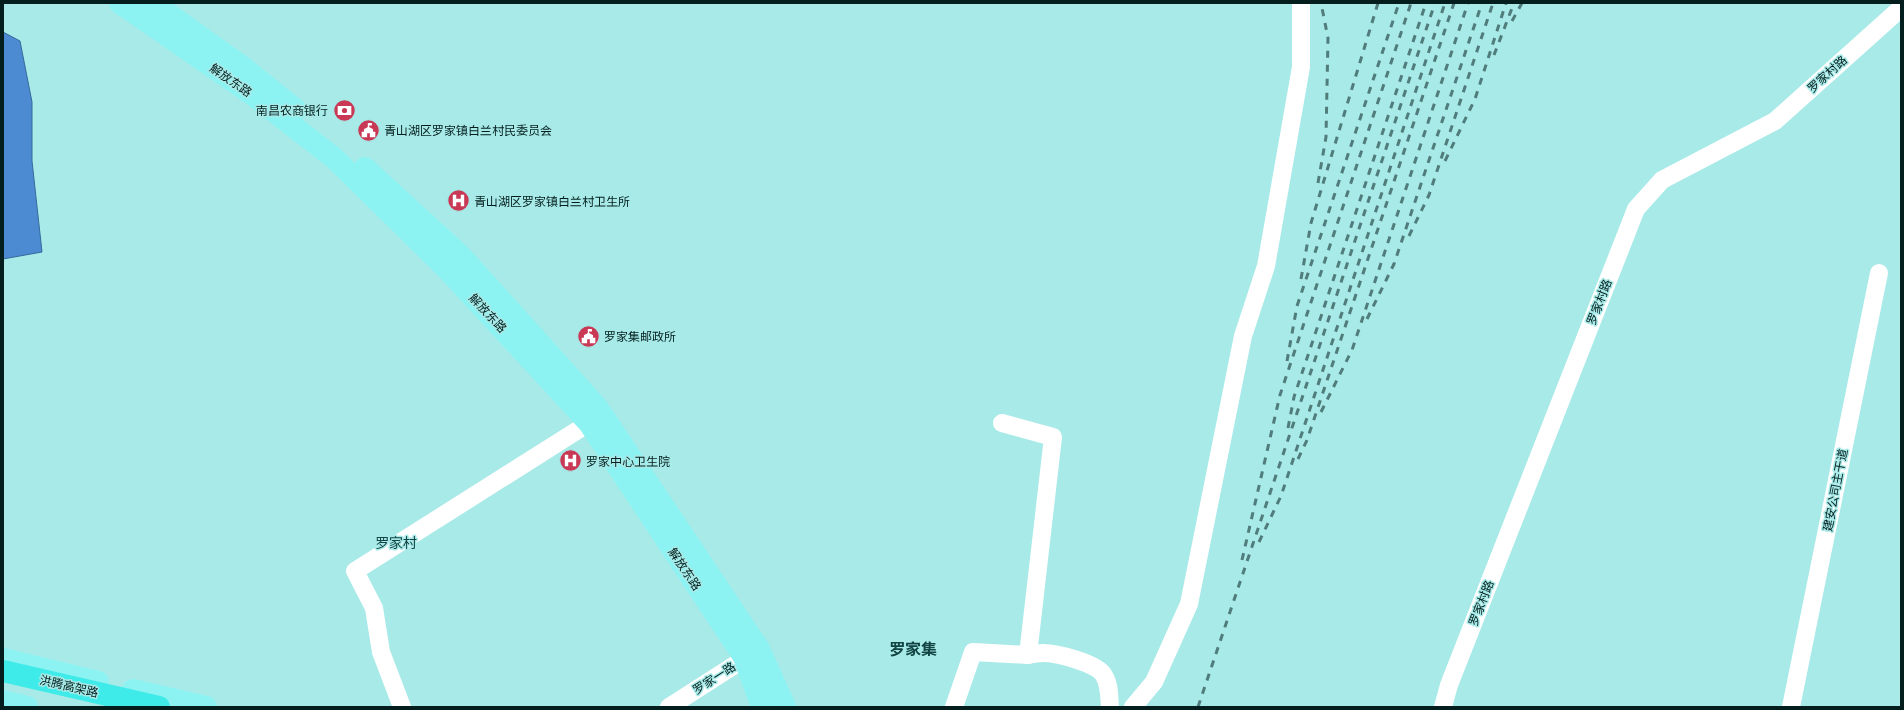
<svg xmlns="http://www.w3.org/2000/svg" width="1904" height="710" font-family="'PT Serif','Noto Sans SC',serif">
<rect width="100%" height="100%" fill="#a8eae8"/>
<path fill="#4c8ad2" stroke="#366a9c" d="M3,32l17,9 12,61v59l10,91 -39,7z"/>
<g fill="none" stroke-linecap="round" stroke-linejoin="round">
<g stroke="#fff" stroke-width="18">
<path d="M1028,655c5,-1 10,-2 15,-2 14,0 52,10 60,21 7,10 6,22 7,33"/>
<path d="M402,707l-21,-55 -7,-44 -19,-37 234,-148"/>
<path d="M669,707l86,-55"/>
<path d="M954,707l19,-55 55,3 25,-218 -51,-14"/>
<path d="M1133,707l21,-25 35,-78 54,-268 23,-70 35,-199v-64"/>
<path d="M1443,707l6,-22 187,-476 26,-29 113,-59 126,-113"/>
<path d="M1791,707l88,-434"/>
</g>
<g stroke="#8cf3f2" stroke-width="22">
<path d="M120,3l133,92 81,63 114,112 141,153 155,234 18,50"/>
<path d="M153,3l91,65 52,42"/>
<path d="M365,168l95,87 137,152 162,242 26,58"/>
<path d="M3,659l95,23"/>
<path d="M133,690l73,17"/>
<path d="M3,701l24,6"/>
</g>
<path stroke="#3febe9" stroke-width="22" d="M3,671l156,36"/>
<g stroke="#507d7b" stroke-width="3" stroke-dasharray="7 7" stroke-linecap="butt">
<path d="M1512,21l10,-18"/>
<path d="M1494,55l20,-52"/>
<path d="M1445,161l30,-62 31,-96"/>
<path d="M1318,183l8,-46 2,-99 -7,-35"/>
<path d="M1409,236l20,-41 64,-192"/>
<path d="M1301,279l10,-56 67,-220"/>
<path d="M1367,319l27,-55 88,-261"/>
<path d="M1287,361l10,-55 102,-303"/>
<path d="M1321,412l31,-62 116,-347"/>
<path d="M1288,428l6,-31 132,-394"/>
<path d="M1298,459l9,-19 147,-437"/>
<path d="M1259,542l22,-46 164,-493"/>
<path d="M1242,560l38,-165 131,-392"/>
<path d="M1198,707l237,-704"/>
</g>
</g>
<defs>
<symbol id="bank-disc" viewBox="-11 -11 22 22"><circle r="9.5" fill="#c93956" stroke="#a8eae8"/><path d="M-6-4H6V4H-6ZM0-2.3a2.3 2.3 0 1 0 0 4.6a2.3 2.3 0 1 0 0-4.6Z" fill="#fff"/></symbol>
<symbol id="civic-disc" viewBox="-11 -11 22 22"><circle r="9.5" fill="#c93956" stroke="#a8eae8"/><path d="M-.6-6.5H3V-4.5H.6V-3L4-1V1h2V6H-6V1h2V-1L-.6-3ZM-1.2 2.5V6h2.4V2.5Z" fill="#fff"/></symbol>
<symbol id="hospital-disc" viewBox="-11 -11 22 22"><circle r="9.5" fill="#c93956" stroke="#a8eae8"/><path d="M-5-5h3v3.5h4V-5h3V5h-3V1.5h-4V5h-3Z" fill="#fff"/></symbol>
</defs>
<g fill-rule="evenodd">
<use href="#bank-disc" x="332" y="98" width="25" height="25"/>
<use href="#civic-disc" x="356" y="118" width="25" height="25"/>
<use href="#hospital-disc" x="446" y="188" width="25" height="25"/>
<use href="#civic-disc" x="576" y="324" width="25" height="25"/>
<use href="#hospital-disc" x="558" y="448" width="25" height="25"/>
</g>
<g text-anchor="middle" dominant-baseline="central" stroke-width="3" stroke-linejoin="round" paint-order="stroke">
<g font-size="12" fill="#031e1d" stroke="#a8eae8">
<text transform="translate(1827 74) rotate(-42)">罗家村路</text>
<text transform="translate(231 80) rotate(35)">解放东路</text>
<text transform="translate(1599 302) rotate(-69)">罗家村路</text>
<text transform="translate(488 313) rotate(47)">解放东路</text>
<text transform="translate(1835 490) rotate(-79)">建安公司主干道</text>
<text transform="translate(685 569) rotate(56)">解放东路</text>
<text transform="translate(1481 603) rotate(-69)">罗家村路</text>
<text transform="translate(714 678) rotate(-33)">罗家一路</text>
<text transform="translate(69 686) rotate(13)">洪腾高架路</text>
</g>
<g font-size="12" fill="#031e1d" stroke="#a8eae8" text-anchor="start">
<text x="328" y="110" text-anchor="end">南昌农商银行</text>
<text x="384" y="130">青山湖区罗家镇白兰村民委员会</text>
<text x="474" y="201">青山湖区罗家镇白兰村卫生所</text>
<text x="604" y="336">罗家集邮政所</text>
<text x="586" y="461">罗家中心卫生院</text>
</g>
<g font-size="14" fill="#114443" stroke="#a8eae8">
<text x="396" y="542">罗家村</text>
</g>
<g font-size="16" font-weight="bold" fill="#114443" stroke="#a8eae8">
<text x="913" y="649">罗家集</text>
</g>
</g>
<rect width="1904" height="710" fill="none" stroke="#031e1d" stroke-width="8"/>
</svg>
